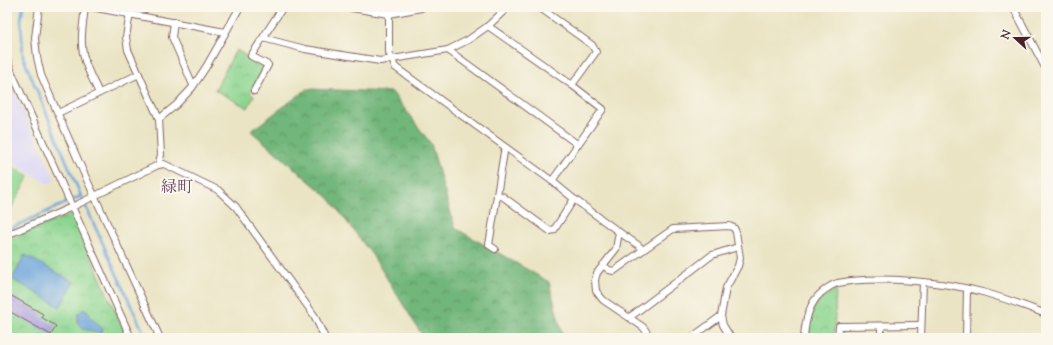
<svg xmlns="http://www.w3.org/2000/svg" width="1053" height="345" font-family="'Sorts Mill Goudy','Noto Serif JP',serif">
<defs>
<pattern id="forest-crowns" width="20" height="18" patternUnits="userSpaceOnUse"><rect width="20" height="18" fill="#71b67a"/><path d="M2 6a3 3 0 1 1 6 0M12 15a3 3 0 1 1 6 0" fill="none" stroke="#5f9364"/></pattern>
<pattern id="park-crowns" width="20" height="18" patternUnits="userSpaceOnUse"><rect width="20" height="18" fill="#8cd590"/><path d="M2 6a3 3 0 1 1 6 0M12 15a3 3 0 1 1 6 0" fill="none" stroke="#7ab67c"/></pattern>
<pattern id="building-back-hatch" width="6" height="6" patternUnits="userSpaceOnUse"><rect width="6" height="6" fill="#aa9be3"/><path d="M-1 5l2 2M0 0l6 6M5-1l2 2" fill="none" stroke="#8c7eb8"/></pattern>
</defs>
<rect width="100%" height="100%" fill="#fbf7ec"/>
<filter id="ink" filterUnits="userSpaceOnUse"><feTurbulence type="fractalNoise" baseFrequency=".025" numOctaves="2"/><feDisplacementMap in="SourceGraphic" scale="8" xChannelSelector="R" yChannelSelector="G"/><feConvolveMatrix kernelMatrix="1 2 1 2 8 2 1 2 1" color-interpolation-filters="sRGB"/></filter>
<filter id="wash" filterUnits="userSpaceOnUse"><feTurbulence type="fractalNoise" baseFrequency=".012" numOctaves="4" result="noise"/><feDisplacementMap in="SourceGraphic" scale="16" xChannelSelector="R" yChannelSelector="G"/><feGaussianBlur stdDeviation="0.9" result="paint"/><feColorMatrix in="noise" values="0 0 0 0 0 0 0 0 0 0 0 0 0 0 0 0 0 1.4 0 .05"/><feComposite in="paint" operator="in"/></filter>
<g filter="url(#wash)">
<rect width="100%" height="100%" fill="#eae4c4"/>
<path fill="#dcd6f6" d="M7,76l48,104 -7,4 -41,-24z"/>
<path fill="url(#forest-crowns)" stroke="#5e6a52" d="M307,89l85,3 39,52 24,84 94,54 14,56h-139l-51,-82 -44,-58 -78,-67z"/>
<g fill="url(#park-crowns)" stroke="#6b7a5e">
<path d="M236,50l28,16 -14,27 4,3 -6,12 -33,-18z"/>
<path d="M72,214l55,124h-120v-98z"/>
<path d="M836,289l-2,49h-25c1,-26 3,-36 27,-49z"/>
</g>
<path fill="#8cd590" stroke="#6b7a5e" d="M7,164l22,12 -22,40z"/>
<g fill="#6ca4da" stroke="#5b6282">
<path d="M25,255l49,27 -14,25 -48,-28z"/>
<path d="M82,310h5l5,9 11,10 -1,4 -19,-4 -5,-6v-9z"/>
</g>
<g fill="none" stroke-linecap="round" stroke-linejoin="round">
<g stroke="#6ca4da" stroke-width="2.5">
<path d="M23,7l-2,13 2,37 58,139 65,142"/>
<path d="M7,230l74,-34"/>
</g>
</g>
<g id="blocks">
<path fill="url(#building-back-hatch)" d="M10,295l33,19 -2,3 15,9 -5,9 -44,-25v-11z"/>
</g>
</g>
<g filter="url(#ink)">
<use href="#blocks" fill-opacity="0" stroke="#826461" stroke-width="1"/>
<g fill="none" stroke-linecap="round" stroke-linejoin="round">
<defs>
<g id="minor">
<path d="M39,7l-4,31 2,19 4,18 41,94 78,169"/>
<path d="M85,7c-2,18 -6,36 0,54 3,11 9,21 14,32"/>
<path d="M91,7l134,25"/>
<path d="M131,7l-5,30 2,13 31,69 2,36 -3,10"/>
<path d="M389,7v45l6,15 157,114 22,18 45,33 -3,17 -19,24 -2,7 1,11 7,9 40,27 8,11"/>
<path d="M539,7l53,38 4,7 -24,33"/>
<path d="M1013,7l33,62"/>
<path d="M174,22l-2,15 21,48"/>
<path d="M488,26l84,59 31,24 -51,72"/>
<path d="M263,38l42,11 75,12 68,-11 20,-10 20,-14 20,-19"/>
<path d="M448,50l129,94"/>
<path d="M7,58l5,15 119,265"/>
<path d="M254,91l14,-26 -17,-9 32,-49"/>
<path d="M58,113l81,-39"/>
<path d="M159,119l17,-14 16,-17 14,-21 34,-60"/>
<path d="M497,195l5,1 48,35 4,-1 20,-31"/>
<path d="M619,232l19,13 5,5 30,-21 56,-3 5,2 2,4 4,26 -2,8 -12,22 -5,28 2,9 8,13"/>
<path d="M7,235l65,-28 86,-42 6,-1 54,26 18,17 78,108 11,23"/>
<path d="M495,249l-6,-4 15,-93 2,-4"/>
<path d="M603,265l6,5 5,1 29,-21"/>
<path d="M630,317l82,-62 26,-8"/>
<path d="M691,338l30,-22"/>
<path d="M804,338c1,-16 4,-33 16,-44 4,-4 13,-10 18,-11 40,-8 109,-1 148,10 20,6 40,13 60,21"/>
<path d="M838,338l1,-12 82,-1"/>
<path d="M881,338v-12"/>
<path d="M921,338l2,-56"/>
<path d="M966,338l1,-49"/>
</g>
<path id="tertiary" d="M352,7l37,6 32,-6"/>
</defs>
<use href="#minor" stroke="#826461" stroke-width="8"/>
<use href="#tertiary" stroke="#826461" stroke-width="10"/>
<use href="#minor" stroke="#fff" stroke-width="6"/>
<use href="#tertiary" stroke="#fff" stroke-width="8"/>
</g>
</g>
<g text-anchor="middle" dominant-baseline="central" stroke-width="4" stroke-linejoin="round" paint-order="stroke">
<g font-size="16" fill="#6c4a6b" stroke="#fbf7ec">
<text x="177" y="188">緑町</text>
</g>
</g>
<rect width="1053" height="345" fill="none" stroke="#fbf7ec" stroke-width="24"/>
<g transform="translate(1015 38) rotate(291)" stroke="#fbf7ec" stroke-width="3" paint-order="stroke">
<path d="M0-3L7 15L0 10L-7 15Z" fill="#4a1f2b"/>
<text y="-6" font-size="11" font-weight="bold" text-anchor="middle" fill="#4a1f2b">N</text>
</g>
</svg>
